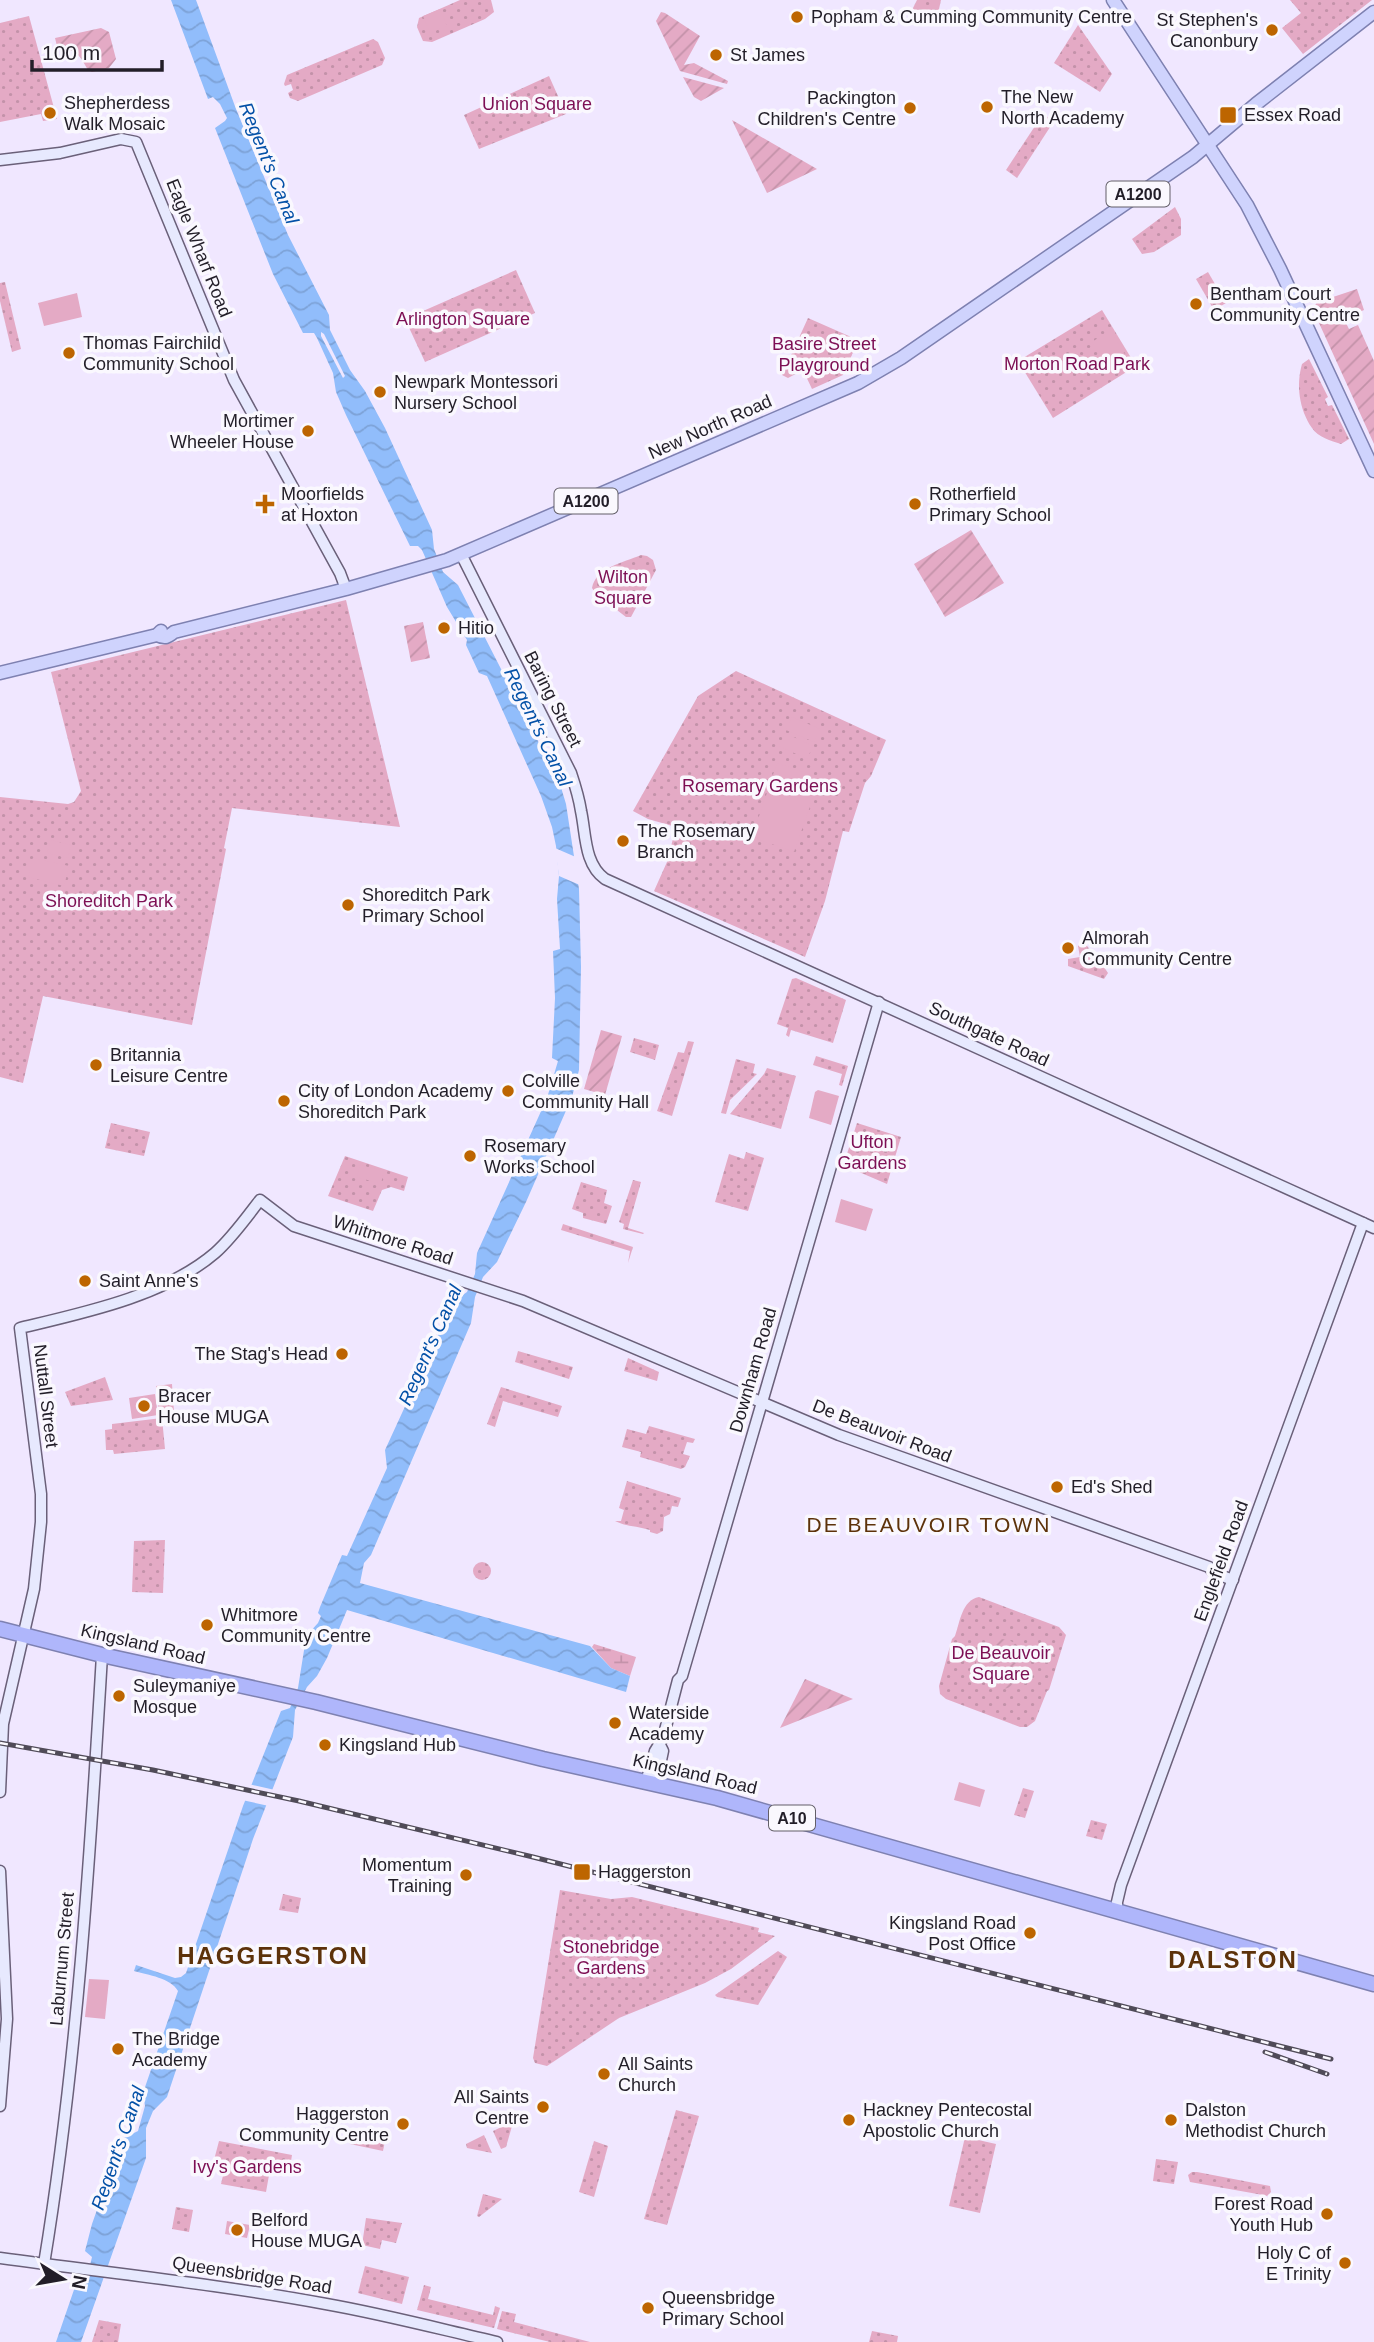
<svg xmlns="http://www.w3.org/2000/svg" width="1374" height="2342" font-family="Arial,sans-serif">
<defs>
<pattern id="grass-dots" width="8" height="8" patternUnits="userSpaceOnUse" patternTransform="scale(1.75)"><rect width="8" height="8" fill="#e4aac5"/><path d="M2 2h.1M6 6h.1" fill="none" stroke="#c392a9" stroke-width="1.8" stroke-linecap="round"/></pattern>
<pattern id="wetland-marsh" width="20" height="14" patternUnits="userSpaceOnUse" patternTransform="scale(1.75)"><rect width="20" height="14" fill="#e4aac5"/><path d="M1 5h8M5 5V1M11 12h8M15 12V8" fill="none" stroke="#c392a9"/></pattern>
<pattern id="garden-furrows" width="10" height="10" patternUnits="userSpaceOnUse" patternTransform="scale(1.75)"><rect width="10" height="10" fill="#e4aac5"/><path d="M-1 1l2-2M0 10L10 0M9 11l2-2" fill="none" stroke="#c392a9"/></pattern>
<pattern id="water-waves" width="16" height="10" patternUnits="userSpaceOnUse" patternTransform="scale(1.75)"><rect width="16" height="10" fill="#91bdfb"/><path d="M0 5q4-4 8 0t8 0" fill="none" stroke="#7da2d7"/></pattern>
</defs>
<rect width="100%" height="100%" fill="#f0e7ff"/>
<g fill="url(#grass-dots)">
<path d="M460,0h31l3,12 -9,7 -53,23 -9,-1 -6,-14 2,-9z"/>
<path d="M917,0h24l-4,18 -26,-6z"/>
<path d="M1290,0h82l-69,54 -21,-26 19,-15z"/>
<path d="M29,16l28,103 -14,2 -2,-7 -41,8v-99z"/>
<path d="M1078,25l34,49 -12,18 -46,-29z"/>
<path d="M373,39l5,3 7,16 -3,7 -84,36 -8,-3 -2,-5 5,-3 -2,-6 -6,2 -1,-2 3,-9z"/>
<path d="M549,76l17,38 -87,35 -15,-34z"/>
<path d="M1043,114l11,7 -37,57 -11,-8z"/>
<path d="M1175,207l6,12v16l-27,17 -12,2 -10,-15z"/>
<path d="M516,270l19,43 -110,49 -20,-43z"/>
<path d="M1208,272l18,31 -12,7 -18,-31z"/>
<path d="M5,282l16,67 -9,3 -12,-51v-18z"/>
<path d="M1102,310l34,56 -83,52 -35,-57z"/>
<path d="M808,318l50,22 -15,35 -31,14 -9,-19 -15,8 -6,-3z"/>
<path d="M1309,359l19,38 -3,2 3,7 4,-1 17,34 -8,5c-10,-3 -23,-7 -29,-16 -13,-19 -16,-43 -10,-64z"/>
<path d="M641,555l6,1 6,4 3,10 -25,47h-5l-30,-23 -4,-6c4,-21 31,-25 49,-33z"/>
<path d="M346,600l54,227 -168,-19 -8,40 2,1 -34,176 -149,-29 -20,87 -23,-6v-280l68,7 6,-2 7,-11 -30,-119z"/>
<path d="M736,671l150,69 -15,36 -6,7 -16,49 -6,-1 -18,70 -20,56 -151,-66 13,-29 9,-35 -28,-8 -15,-8 65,-115z"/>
<path d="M1084,942l22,28 2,3 -4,6 -36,-13v-7l12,-2 -2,-11z"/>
<path d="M796,978l50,22 -13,43 -42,-13 -2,7 -3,-2 2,-7 -11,-4 15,-45z"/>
<path d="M634,1038l25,7 -4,15 -25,-8z"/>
<path d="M688,1041l6,1 -22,74 -15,-5 21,-59 6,1z"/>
<path d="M816,1056l32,10 -6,20 -3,-1 3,-11 -29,-9z"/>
<path d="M736,1059l19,5 -2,9 4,1 -27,26 -4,14 -5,-1z"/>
<path d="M767,1068l29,8 -15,53 -51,-15 34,-40z"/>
<path d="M111,1123l39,9 -6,24 -39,-8z"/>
<path d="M857,1123l44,14 -14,47 -42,-18 -1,-3z"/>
<path d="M746,1152l18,6 -16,53 -33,-9 14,-48 15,5z"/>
<path d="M345,1156l63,21 -4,14 -13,-4 -9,3 -9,21 -45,-15z"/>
<path d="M633,1180l8,2 -13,46 16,5 -1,1 -20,-5 1,-5 -5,-2z"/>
<path d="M581,1182l26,8 -3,13 8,3 -6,18 -23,-6v-5l-11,-4z"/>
<path d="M563,1224l70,23 -5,16 2,-12 -69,-21z"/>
<path d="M518,1351l55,16 -4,12 -54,-17z"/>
<path d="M628,1358l31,14 -2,9 -33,-10z"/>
<path d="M105,1377l8,23 -42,6 -6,-14z"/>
<path d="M172,1384l2,28 -15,3 -3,-29z"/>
<path d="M501,1387l61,19 -4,11 -55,-16 -8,26 -8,-3z"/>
<path d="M162,1418l3,31 -51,5 -1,-4h-7l-1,-20 7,-1v-5z"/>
<path d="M649,1426l46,13 -2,4 -6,-1 -4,12 7,2 -5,11 -4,2 -41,-12 1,-5 -19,-5 5,-18 19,5z"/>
<path d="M627,1481l54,17 -3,9 -6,-1 -2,8 -6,3 -1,14 -6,3 -7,-2v-2c-12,-4 -23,-3 -35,-9h6l3,-11 -5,-2z"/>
<path d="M165,1540l-2,53 -31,-1 2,-51z"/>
<circle cx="482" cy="1571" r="9"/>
<path d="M979,1597l80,30 7,8 -17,55 -2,1 -12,30 -8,6h-7l-74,-28 -6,-5 -1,-8 13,-47 3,-3c5,-14 7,-36 24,-39z"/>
<path d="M1023,1788l11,3 -9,27 -11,-3z"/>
<path d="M1091,1820l16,4 -5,16 -16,-4z"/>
<path d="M560,1890l51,9 21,-2 127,31 -1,4 17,4 -44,33 -26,14 -86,35 -72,48 -12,-3 -2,-5z"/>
<path d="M283,1894l18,4 -3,15 -19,-3z"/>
<path d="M778,1951l9,6 -29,48 -41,-8 -2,-2z"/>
<path d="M676,2110l23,6 -32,109 -23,-6z"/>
<path d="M510,2123l2,3 -6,21 -5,2 -8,-18z"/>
<path d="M348,2133l37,8 -2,10 -33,-7 -3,-4z"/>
<path d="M484,2135l8,18 -25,-5 -1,-4z"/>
<path d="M965,2137l31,7 -16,69 -31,-7z"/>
<path d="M219,2141l73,14 -2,12 -19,-3 -5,28 -45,-8 5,-21 -12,-3z"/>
<path d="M594,2141l14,5 -14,51 -15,-5z"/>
<path d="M1156,2159l22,3 -4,22 -21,-3z"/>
<path d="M1197,2172l73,14 1,6 -4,4 -4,-1 -73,-13 -2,-7 4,-3z"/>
<path d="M483,2194l19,5 -23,18 -2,-1z"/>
<path d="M176,2207l17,3 -4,22 -17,-3z"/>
<path d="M366,2218l36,5 -6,20 -14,-3 -2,9 -18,-4z"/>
<path d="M365,2266l44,11 -7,27 -44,-11z"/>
<path d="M424,2285l7,2 -3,12 65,16 2,-9 5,2 -6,20 -77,-18z"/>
<path d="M502,2311l14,3 -2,8 76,20h-40l-53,-13z"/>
<path d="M99,2320l22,4 -3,18h-26z"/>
<path d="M872,2331l26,5 -1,6h-28z"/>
</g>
<path fill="url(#wetland-marsh)" d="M594,1644l42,13 -6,19 -19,-8 -19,-21z"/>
<g fill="url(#garden-furrows)">
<path d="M661,12l4,1 35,23 -16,29 10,-2 34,18 -1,3 -47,-13 -24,-50z"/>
<path d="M101,28l8,4 7,27 -7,9 -17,4 -4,-2c-8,-14 -12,-23 -30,-20l-3,-12z"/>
<path d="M683,77l41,11 -23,13 -7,-4z"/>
<path d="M732,120l85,49 -50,24z"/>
<path d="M1357,289l7,21 -20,9 5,10 9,-4 16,36v83l-60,-132v-6l4,-4z"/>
<path d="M971,530l33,53 -59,34 -31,-53z"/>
<path d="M423,622l7,36 -19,4 -7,-36z"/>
<path d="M601,1030l21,6 -17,59 -21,-6z"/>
<circle cx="1001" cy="1664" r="25"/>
<path d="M805,1679l48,20 -73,29z"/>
</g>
<g fill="#e4aac5">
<path d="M440,9l7,17 -17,7 -7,-17z"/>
<path d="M77,293l5,24 -38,9 -6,-23z"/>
<path d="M1110,330l21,34 -19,12 -20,-34z"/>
<path d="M843,337l14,6 -13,30 -14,-7z"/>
<path d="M792,717l28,12 -6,13 -28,-12z"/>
<path d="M785,733l28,13 -6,13 -28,-13z"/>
<path d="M777,763l43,15 -26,74 -42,-15z"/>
<path d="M51,840l20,5 -3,13 -21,-5z"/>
<path d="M33,858l36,8 -5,20 -36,-9z"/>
<path d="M818,1090l21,6 -8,29 -22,-7 6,-26z"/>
<path d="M360,1165l24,6 -3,13 -24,-7z"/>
<path d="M841,1199l32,10 -7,22 -31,-9z"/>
<path d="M155,1394l3,21 -26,4 -3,-21z"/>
<path d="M959,1782l26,8 -5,17 -26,-7z"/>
<path d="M89,1979l20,1 -4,39 -20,-2z"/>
<path d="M227,2221l23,4 -3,13 -22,-4z"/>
</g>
<path fill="url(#water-waves)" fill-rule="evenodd" d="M171,0h25l40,109 52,126 41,80 1,15 20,40 15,21 20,37 47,102 2,19 9,23 15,13 102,199 6,20 13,85 2,78 -2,103 -7,27 -46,105 -29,60 -14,15 -8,20 -4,26 -100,232 -7,8 -4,20 230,63 21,22 19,8 -4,16 -279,-82 -20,48 -10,18 -10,11 -12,23 -2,27 -40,102 -86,258 -14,14 -7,17v30l-65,184h-25l21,-61 3,5 6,-4 6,-25 -7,-6 7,-27 30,-85 16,-8 7,-25 -2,-13 35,-102c-7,-13 -30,-16 -44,-20l2,-6 39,13 6,-1 5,-4 57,-167 38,-95 9,-3 8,-20 7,-44 3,-10 10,-11 3,-7 -3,-3 2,-6 22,-52 5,1 40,-88 -2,-18 68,-148 14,-10 8,-18 2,-21 70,-155 11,-37 -6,-3 3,-60 -2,-47 7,-2 -3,-50 2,-23 -3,-30 -4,-19 -11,-31 -54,-120 -8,-3 -13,-28 1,-5 -20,-33 -25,-57 -4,-4h-8l-64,-131 -10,-23 -3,-19 -16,-35 -3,-5h-11l-30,-59 -58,-146 10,-7 2,-3 -7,-14 -7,-7 -5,2zM321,332l3,2 21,42 -2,2 -22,-42z"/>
<g fill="#f0e7ff">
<path d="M555,848l23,10 4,28 -23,-10z"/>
<path d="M248,1784l27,6 -6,16 -27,-6z"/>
</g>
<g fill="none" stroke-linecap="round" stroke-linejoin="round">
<defs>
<g id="secondary">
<path d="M0,160l60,-7 61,-14 15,3 98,238 106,193 6,16"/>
<path d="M461,554l110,219c4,12 8,25 10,38 5,23 3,53 24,68l769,349"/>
<path d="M646,1782l9,-31 8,-13 15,-58 4,-4 197,-674"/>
<path d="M656,1784l7,-33 -3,-6"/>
<path d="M0,1792l3,-68 31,-135 7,-67v-28l-21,-166c63,-15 145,-32 195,-75 17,-15 31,-35 45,-53l34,26 229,75 316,134 370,132 5,6 19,7"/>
<path d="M0,1871l7,148 -7,87"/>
<path d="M1117,1912v-10l4,-17 242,-662"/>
<path d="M0,2258c108,15 218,26 326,46 57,10 114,25 171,38"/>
<path d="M44,2264c33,-201 46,-405 58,-609"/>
</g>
<g id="primary">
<path d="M1113,0l134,205 33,64 94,202"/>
<path d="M157,635c8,4 11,2 17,-3l172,-43 101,-29 411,-177 43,-25 292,-201 63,-53 118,-92"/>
<path d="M0,673l157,-38 4,-4"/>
</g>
<path id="highway" d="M0,1629l102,26 214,47 227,57 174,39 657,186"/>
</defs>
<use href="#secondary" stroke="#6a6079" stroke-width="13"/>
<use href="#primary" stroke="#7e81b1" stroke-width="15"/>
<use href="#highway" stroke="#7e81b1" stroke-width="17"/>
<use href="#secondary" stroke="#e7e9fe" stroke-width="10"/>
<use href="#primary" stroke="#cfd3fd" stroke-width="12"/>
<use href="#highway" stroke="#afb6fb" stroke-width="14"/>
<defs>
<g id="rail">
<path d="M0,1743l153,27 146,31 234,56 798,202"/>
<path d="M1265,2052l62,22"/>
</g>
</defs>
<use href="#rail" stroke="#504b58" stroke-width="5"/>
<use href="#rail" stroke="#faf8fe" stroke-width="2.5" stroke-dasharray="8" stroke-linecap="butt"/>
</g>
<g fill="#bd6500" stroke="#faf8fe" stroke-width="2.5">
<circle cx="797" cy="17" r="7"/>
<circle cx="1272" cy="30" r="7"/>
<circle cx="716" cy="55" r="7"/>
<circle cx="987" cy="107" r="7"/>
<circle cx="910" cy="108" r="7"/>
<circle cx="50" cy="113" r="7"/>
<rect x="1219" y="106" width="18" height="18" rx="3.5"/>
<circle cx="1196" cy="304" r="7"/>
<circle cx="69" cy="353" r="7"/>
<circle cx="380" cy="392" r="7"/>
<circle cx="308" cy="431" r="7"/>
<path d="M261.5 493.5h7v7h7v7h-7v7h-7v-7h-7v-7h7z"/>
<circle cx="915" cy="504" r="7"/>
<circle cx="444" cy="628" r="7"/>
<circle cx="623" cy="841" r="7"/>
<circle cx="348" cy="905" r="7"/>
<circle cx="1068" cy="948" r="7"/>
<circle cx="96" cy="1065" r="7"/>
<circle cx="508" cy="1091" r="7"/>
<circle cx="284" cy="1101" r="7"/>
<circle cx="470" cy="1156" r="7"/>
<circle cx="85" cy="1281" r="7"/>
<circle cx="342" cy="1354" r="7"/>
<circle cx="144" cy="1406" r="7"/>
<circle cx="1057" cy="1487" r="7"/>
<circle cx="207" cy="1625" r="7"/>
<circle cx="119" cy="1696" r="7"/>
<circle cx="615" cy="1723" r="7"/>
<circle cx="325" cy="1745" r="7"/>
<rect x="573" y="1863" width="18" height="18" rx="3.5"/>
<circle cx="466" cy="1875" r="7"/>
<circle cx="1030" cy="1933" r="7"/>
<circle cx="118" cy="2049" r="7"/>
<circle cx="604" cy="2074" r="7"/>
<circle cx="543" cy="2107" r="7"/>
<circle cx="849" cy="2120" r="7"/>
<circle cx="1171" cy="2120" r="7"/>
<circle cx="403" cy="2124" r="7"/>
<circle cx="1327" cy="2214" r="7"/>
<circle cx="237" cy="2230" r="7"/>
<circle cx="1345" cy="2263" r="7"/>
<circle cx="648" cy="2308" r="7"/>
</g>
<g text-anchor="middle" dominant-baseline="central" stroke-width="7" stroke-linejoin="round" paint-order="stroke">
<g fill="#faf8fe" stroke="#635f68" stroke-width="2">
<rect x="1106.5" y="181.5" width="63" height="25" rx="5"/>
<rect x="554.5" y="488.5" width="63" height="25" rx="5"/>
<rect x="769" y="1805.5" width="46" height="25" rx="5"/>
</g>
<g font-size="16" font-weight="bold" fill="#221e28">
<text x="1138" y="194">A1200</text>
<text x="586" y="501">A1200</text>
<text x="792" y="1818">A10</text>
</g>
<g font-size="18" fill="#221e28" stroke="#faf8fe" text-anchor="start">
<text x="811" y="17">Popham &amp; Cumming Community Centre</text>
<text x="1258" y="20" text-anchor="end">St Stephen's<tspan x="1258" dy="21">Canonbury</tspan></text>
<text x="730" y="55">St James</text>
<text x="1001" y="97">The New<tspan x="1001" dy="21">North Academy</tspan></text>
<text x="896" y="98" text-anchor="end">Packington<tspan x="896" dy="21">Children's Centre</tspan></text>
<text x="64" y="103">Shepherdess<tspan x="64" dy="21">Walk Mosaic</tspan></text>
<text x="1244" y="115">Essex Road</text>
<text x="1210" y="294">Bentham Court<tspan x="1210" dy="21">Community Centre</tspan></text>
<text x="83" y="343">Thomas Fairchild<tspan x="83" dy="21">Community School</tspan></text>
<text x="394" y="382">Newpark Montessori<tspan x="394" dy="21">Nursery School</tspan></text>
<text x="294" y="421" text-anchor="end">Mortimer<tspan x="294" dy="21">Wheeler House</tspan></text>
<text x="281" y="494">Moorfields<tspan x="281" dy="21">at Hoxton</tspan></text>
<text x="929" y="494">Rotherfield<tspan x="929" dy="21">Primary School</tspan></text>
<text x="458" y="628">Hitio</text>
<text x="637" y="831">The Rosemary<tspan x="637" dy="21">Branch</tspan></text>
<text x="362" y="895">Shoreditch Park<tspan x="362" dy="21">Primary School</tspan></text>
<text x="1082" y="938">Almorah<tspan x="1082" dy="21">Community Centre</tspan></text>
<text x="110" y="1055">Britannia<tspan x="110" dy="21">Leisure Centre</tspan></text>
<text x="522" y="1081">Colville<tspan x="522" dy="21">Community Hall</tspan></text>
<text x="298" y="1091">City of London Academy<tspan x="298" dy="21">Shoreditch Park</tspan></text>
<text x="484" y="1146">Rosemary<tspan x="484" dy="21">Works School</tspan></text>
<text x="99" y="1281">Saint Anne's</text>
<text x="328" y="1354" text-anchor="end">The Stag's Head</text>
<text x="158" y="1396">Bracer<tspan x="158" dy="21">House MUGA</tspan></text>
<text x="1071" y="1487">Ed's Shed</text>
<text x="221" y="1615">Whitmore<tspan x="221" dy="21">Community Centre</tspan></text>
<text x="133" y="1686">Suleymaniye<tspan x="133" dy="21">Mosque</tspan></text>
<text x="629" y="1713">Waterside<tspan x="629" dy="21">Academy</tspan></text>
<text x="339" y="1745">Kingsland Hub</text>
<text x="452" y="1865" text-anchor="end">Momentum<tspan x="452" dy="21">Training</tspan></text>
<text x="598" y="1872">Haggerston</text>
<text x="1016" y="1923" text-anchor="end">Kingsland Road<tspan x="1016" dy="21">Post Office</tspan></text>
<text x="132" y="2039">The Bridge<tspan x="132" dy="21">Academy</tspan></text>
<text x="618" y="2064">All Saints<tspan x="618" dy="21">Church</tspan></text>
<text x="529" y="2097" text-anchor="end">All Saints<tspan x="529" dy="21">Centre</tspan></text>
<text x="863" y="2110">Hackney Pentecostal<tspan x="863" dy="21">Apostolic Church</tspan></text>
<text x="1185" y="2110">Dalston<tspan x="1185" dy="21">Methodist Church</tspan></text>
<text x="389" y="2114" text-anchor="end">Haggerston<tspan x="389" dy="21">Community Centre</tspan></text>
<text x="1313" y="2204" text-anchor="end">Forest Road<tspan x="1313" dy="21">Youth Hub</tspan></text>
<text x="251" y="2220">Belford<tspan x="251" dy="21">House MUGA</tspan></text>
<text x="1331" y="2253" text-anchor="end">Holy C of<tspan x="1331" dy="21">E Trinity</tspan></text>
<text x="662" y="2298">Queensbridge<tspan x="662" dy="21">Primary School</tspan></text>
</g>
<g font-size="18" fill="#7d0f54" stroke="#faf8fe">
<text x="537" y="104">Union Square</text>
<text x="463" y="319">Arlington Square</text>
<text x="824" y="344">Basire Street<tspan x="824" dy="21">Playground</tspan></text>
<text x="1077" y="364">Morton Road Park</text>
<text x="623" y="577">Wilton<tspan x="623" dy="21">Square</tspan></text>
<text x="760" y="786">Rosemary Gardens</text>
<text x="109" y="901">Shoreditch Park</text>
<text x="872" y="1142">Ufton<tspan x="872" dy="21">Gardens</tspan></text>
<text x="1001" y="1653">De Beauvoir<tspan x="1001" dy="21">Square</tspan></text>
<text x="611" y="1947">Stonebridge<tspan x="611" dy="21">Gardens</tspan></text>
<text x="247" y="2167">Ivy's Gardens</text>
</g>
<g font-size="18" fill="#221e28" stroke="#faf8fe">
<text transform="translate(199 248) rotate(68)">Eagle Wharf Road</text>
<text transform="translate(710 427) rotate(-24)">New North Road</text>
<text transform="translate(553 699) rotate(63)">Baring Street</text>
<text transform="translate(989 1034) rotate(25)">Southgate Road</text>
<text transform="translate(393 1240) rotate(18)">Whitmore Road</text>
<text transform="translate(753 1370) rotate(-74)">Downham Road</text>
<text transform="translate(46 1396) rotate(83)">Nuttall Street</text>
<text transform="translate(882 1431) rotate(21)">De Beauvoir Road</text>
<text transform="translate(1221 1561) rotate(-70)">Englefield Road</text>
<text transform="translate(143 1644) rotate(13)">Kingsland Road</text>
<text transform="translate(695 1774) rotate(13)">Kingsland Road</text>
<text transform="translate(62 1959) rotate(-85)">Laburnum Street</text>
<text transform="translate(252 2275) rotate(9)">Queensbridge Road</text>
</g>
<g font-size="19" font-style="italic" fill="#0350a7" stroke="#faf8fe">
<text transform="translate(269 163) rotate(68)">Regent's Canal</text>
<text transform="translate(538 727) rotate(64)">Regent's Canal</text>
<text transform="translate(430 1345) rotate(-66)">Regent's Canal</text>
<text transform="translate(118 2148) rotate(-71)">Regent's Canal</text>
</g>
<g font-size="21" letter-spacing="2" fill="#5d320a" stroke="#faf8fe">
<text x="929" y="1524">DE BEAUVOIR TOWN</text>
</g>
<g font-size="24" font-weight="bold" letter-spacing="2" fill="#5d320a" stroke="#faf8fe">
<text x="273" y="1955">HAGGERSTON</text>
<text x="1233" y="1959">DALSTON</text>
</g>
</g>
<g transform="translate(63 2279) rotate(101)" stroke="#faf8fe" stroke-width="5" paint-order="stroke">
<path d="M0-5L12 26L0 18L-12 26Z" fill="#221e28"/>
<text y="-10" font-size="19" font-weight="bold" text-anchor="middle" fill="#221e28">N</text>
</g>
<path d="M32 60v10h130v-10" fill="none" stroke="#221e28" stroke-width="3.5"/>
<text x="42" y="60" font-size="21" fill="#221e28" stroke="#faf8fe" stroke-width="5" paint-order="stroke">100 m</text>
</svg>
